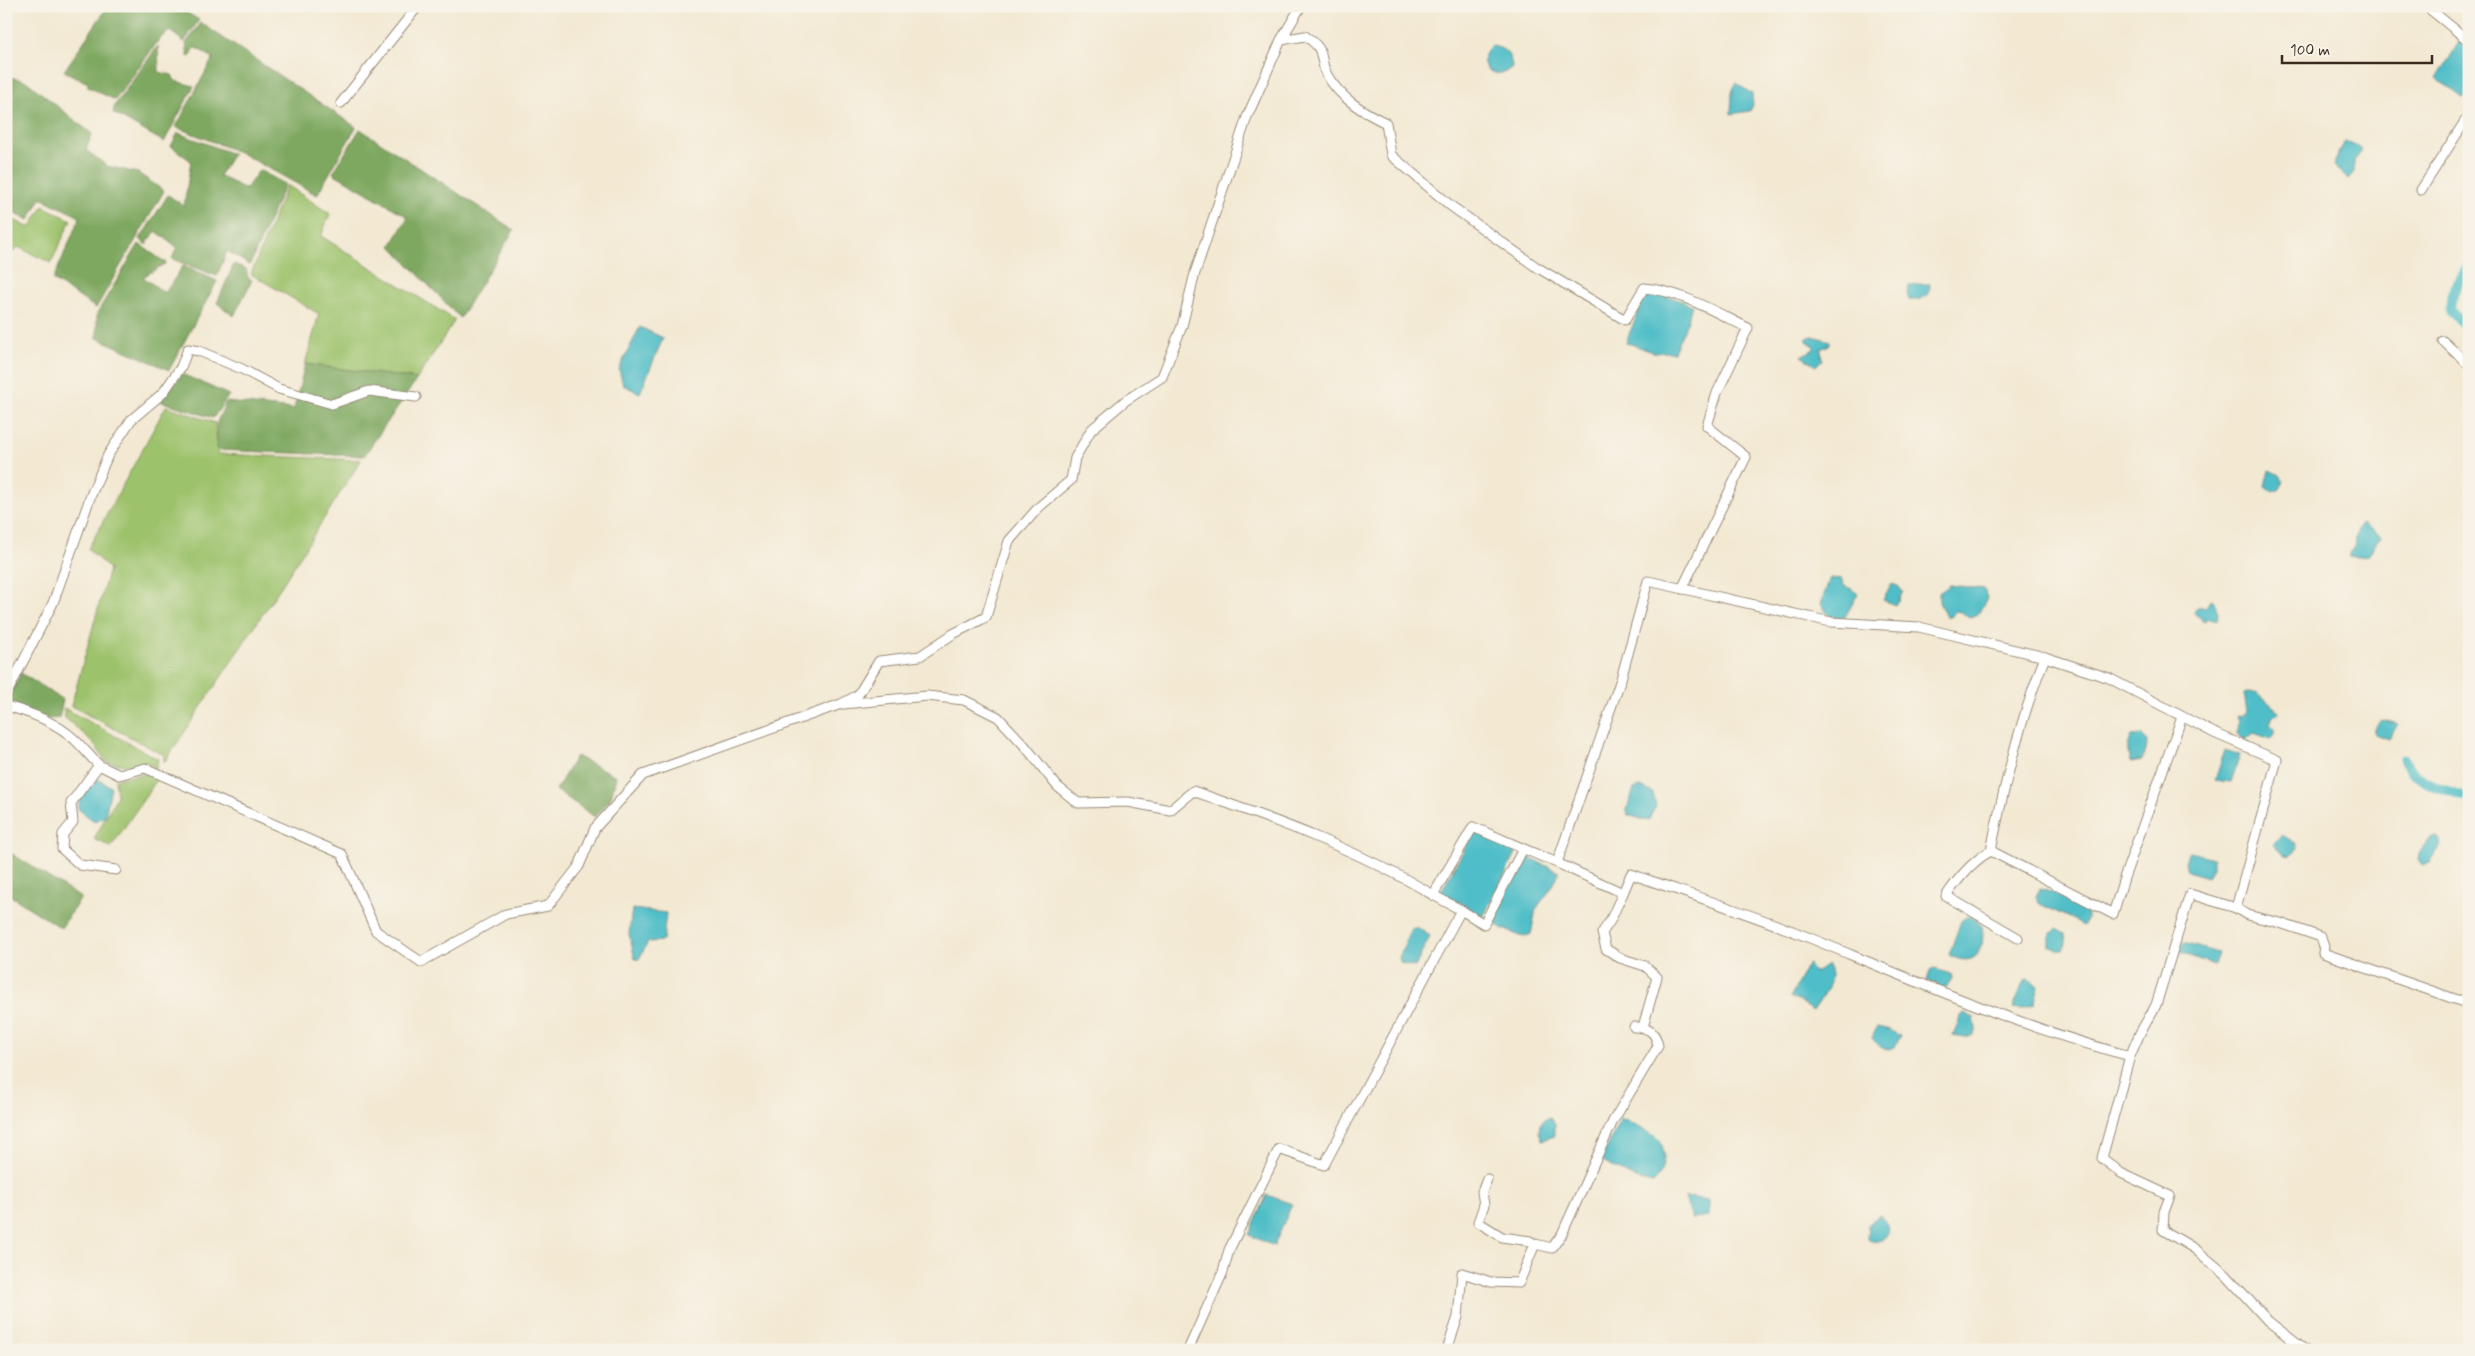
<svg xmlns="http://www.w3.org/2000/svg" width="2475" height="1356" font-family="Mynerve,sans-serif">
<rect width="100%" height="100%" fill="#f7f3e8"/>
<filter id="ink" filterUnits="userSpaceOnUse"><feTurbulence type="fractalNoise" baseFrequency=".02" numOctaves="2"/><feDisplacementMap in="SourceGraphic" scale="10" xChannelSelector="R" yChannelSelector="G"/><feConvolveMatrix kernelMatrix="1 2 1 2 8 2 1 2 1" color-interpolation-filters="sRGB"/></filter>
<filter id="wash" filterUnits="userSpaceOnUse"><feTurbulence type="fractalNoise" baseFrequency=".0096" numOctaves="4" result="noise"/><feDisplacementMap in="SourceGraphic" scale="20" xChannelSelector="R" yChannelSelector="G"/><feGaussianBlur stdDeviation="1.12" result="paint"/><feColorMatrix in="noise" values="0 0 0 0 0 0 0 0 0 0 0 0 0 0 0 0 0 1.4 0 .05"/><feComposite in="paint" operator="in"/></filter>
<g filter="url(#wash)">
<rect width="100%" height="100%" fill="#f3e9d3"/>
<g fill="#9dc26c" stroke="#6c7645">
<path d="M287,185l43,29 -9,22 134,84 -38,59 -112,-15 14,-50 -68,-40z"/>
<path d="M43,206l28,14 -20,43 -33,-16 -12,12v-30l6,-10 18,9z"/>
<path d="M166,406l49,17 3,31 143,6 -79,125 -118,178v-8l-93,-49 38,-137 -21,-20z"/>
<path d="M64,708l94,51 -2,10 -8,-6 -17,3 -25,-4 -13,-20 -29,-25z"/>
<path d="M143,774l15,4 -47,69 -17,-8 23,-43 -2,-17z"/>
</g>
<g fill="#7ea860" stroke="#5c693f">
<path d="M108,6h68l23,14 -15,22 -14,-11 -9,6 -46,63 -27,-13v-4l-24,-12z"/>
<path d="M201,23l155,104 -39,68 -76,-42 -65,-26 37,-69 -18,-11 -5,10 -2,-1 -2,-13z"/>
<path d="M158,46l1,26 13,3 3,6 19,5 -30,56 -51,-29 2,-8z"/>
<path d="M6,76l20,5 66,53 -6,16 21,16 31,7 26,18 -68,117 -43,-28 27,-63 -39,-19 -12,22 -20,-10 -3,6z"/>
<path d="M360,129l154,101 -54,88 -69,-72 17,-29 -75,-44z"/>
<path d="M178,133l55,21 -14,22 27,13 13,-19 26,14 -35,81 -23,-14 -10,25 -45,-17 5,-12 -21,-16 -10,14 -6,-6 28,-44 16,11 7,-45 -20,-15z"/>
<path d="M139,244l27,19 -23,14 22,16 18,-27 34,15 -48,89 -72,-32v-25z"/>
<path d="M234,264l12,5 2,9 4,2 -18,36 -17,-13z"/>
<path d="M305,364l112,15 -53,77 -147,-6v-28l9,-20 68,7z"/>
<path d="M182,374l47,21 -16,23 -53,-17z"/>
<path d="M21,673l42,27 -4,18 -12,1 -41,-16z"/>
<path d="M576,756l40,20 -5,22 -16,19 -39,-27z"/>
<path d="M6,850l75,48 -20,30 -55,-35z"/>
</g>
<g fill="#50bec8" stroke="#467473">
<path d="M2459,42l10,4v48l-6,4 -26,-19z"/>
<path d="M1491,46c13,1 20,8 21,21 -10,9 -15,8 -26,2 -4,-11 -4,-15 5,-23z"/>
<path d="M1736,83l16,11 1,11 -3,6 -19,3 1,-22z"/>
<path d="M2345,141l9,3 8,7 -8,10v11l-6,7 -15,-13z"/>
<path d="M1922,284h8c0,14 -9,16 -21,16l-2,-7 2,-8z"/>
<path d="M1646,293h14l32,12 -4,15 -14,32h-22l-26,-10z"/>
<path d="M640,327l23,11 -23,55 -17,-8 -4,-16z"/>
<path d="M1813,336l17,5 -1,4 -8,4 1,11 -6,6 -15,-10 13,-7v-3l-7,-5v-3z"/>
<path d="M2269,470l11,5 3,6 -3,8 -7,3 -8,-6z"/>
<path d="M2363,524l18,12 -13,19 -19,2v-4l7,-8c-1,-7 1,-17 7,-21z"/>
<path d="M1830,578l11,1 3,7 9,3 5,5 -13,23 -7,1 -10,-3 -7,-12z"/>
<path d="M1891,584l7,2 5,6 -8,13 -12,-5z"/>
<path d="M1950,585l34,4 3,9 -9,16 -9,4 -8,-6 -5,-1 -6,6h-4l-7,-15v-9z"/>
<path d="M2211,599l3,2 4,12 -1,7 -9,-2 -4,3 -10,-8 3,-6h9z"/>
<path d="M2250,692l8,2 22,18 -8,5 -2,7 5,5v5l-4,5 -17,-6 -9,7 -8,-6 2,-13 -2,-5 7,-1 3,-4 -3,-17z"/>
<path d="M2381,720l17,4 -9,15 -15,-5v-5z"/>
<path d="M2141,735l7,7 -5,18 -13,2c-3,-10 -3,-16 2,-26z"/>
<path d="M2225,750l15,5 -9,27 -16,-2z"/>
<path d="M96,778l15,9 -6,30 -11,4 -16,-12c0,-10 10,-24 19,-26z"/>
<path d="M1641,787l12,6 3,13 -8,15 -20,-6 -1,-6 7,-20z"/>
<path d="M1474,832l43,19 -35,68 -43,-24z"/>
<path d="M2282,835l15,9 1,5 -8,7 -7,-2 -10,-11z"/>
<path d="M2435,837l5,3 1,4 -11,17 -7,4 -5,-4 1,-7 10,-16z"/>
<path d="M2191,852l22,6v9l-5,10 -21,-6 -2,-8 3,-10z"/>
<path d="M1524,855l35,17 -6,14 -17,23 -5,25 -8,3 -20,-8 -12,-9z"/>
<path d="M2040,889l14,4 33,18 1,6 -4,8 -44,-21 -4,-8z"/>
<path d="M632,909l34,4 -3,28 -15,1 -9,17h-4l-6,-25z"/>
<path d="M1966,917h6l10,9c4,25 -7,43 -33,29l12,-34z"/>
<path d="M1411,928h7l12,8 -15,31 -14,-4 -2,-5z"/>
<path d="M2056,929l9,5 1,10 -3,6h-5l-8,-4v-10z"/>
<path d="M2183,943l35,10 -4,12 -35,-13z"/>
<path d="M1808,964l7,9 12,-8c12,14 -6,33 -14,46l-14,-10 -9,-3z"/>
<path d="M1934,969l17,5 1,4 -6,11 -19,-8 3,-10z"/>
<path d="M2027,979l12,7 -5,18 -13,5 -8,-1 11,-27z"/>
<path d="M1964,1013l10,5 2,10 -3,7 -7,3 -13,-2 8,-20z"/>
<path d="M1877,1027l13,3 10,6 -5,11 -9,3 -7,-4 -7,-8z"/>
<path d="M1549,1117l6,6v13l-13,4 -3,-8 1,-8z"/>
<path d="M1621,1118c8,5 34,16 38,22 9,14 5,31 -6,43l-17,-4 -35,-19z"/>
<path d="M1267,1195l25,9 -18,42 -25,-11z"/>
<path d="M1685,1197l24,3v16l-15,2 -2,2z"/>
<path d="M1879,1215c18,11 5,34 -12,24l1,-14z"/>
</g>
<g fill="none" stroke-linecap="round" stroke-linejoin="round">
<g stroke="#50bec8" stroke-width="10">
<path d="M2469,265l-17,28 -2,18 19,17"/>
<path d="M2404,759c10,24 41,31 65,39"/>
</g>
</g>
</g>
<g filter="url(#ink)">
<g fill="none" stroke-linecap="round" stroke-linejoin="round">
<defs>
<g id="street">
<path d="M2426,6l43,35"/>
<path d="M1281,40l24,-4c23,15 12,19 22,39 13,23 36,37 59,48l5,32 60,51 84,60 90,54 19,-32c37,3 71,24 104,40l-31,65 -10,33 39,31 -64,132"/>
<path d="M341,103l77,-97"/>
<path d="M2421,190l48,-75"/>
<path d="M2443,341l26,24"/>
<path d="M2045,657l64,21 105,55 63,27 -41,148"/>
<path d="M6,695l47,-92 38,-108 17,-40 23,-35 32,-27 18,-26 7,-18 11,2 43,18 37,20 53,15 37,-13 47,6"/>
<path d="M843,704l84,-8 37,4 34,17 27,29 32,40 21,17 50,-1 42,8 23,-19c82,29 166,59 240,104l40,-68 84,36 64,-184 27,-98 183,41 88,5 126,30c-25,63 -41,127 -54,194"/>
<path d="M6,706c23,6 50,16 68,33 9,8 16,18 25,26l-28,38 2,19 -10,12 -1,15 18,16 36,5"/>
<path d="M99,765l20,10 26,-7 197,86 34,77 45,31 85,-48 42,-8 31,-40 16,-38 48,-53 198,-71 17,-9 21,-34 41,-5 33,-22 33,-17 23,-76 30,-34 32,-27 4,-22 16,-28 34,-29 37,-24 20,-51 13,-53 52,-156 34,-77 20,-34"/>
<path d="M1991,851l122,63 11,-36 58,-161"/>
<path d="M1991,851c-18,9 -34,29 -45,45l72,42"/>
<path d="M1557,863l66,30 -13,28 -8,12 4,16 14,9 25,8 12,11 -14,50"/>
<path d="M1623,893l8,-19c60,21 120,40 179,64 105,43 210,89 320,118l10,-23 16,-28 34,-111 46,14 11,7 33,8 41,14 3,9 -1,7 146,51"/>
<path d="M1433,895l28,15"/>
<path d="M2130,1056l-28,102 19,15 49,23 -6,16 -1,18 32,19 31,26 42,46 37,29"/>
<path d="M1535,1244l17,4 10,-14 51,-113 45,-75c-2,-14 -10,-19 -24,-19"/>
<path d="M1188,1350l35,-78 6,-22 50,-101 45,16 137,-255 23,14 39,-75"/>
<path d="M1447,1350l11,-33 4,-44 29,9 28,1 16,-39 -5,-3 -28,-4 -24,-15 6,-17 -2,-13 5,-13"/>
</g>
</defs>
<use href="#street" stroke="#978a78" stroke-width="11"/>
<use href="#street" stroke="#fff" stroke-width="9"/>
</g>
</g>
<rect width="2475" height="1356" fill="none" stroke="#f7f3e8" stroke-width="25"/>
<path d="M2282 55v8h150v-8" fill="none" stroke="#3b2a1e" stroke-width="2.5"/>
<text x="2290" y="55" font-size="15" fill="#3b2a1e" stroke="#f7f3e8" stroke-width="4" paint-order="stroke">100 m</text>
</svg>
